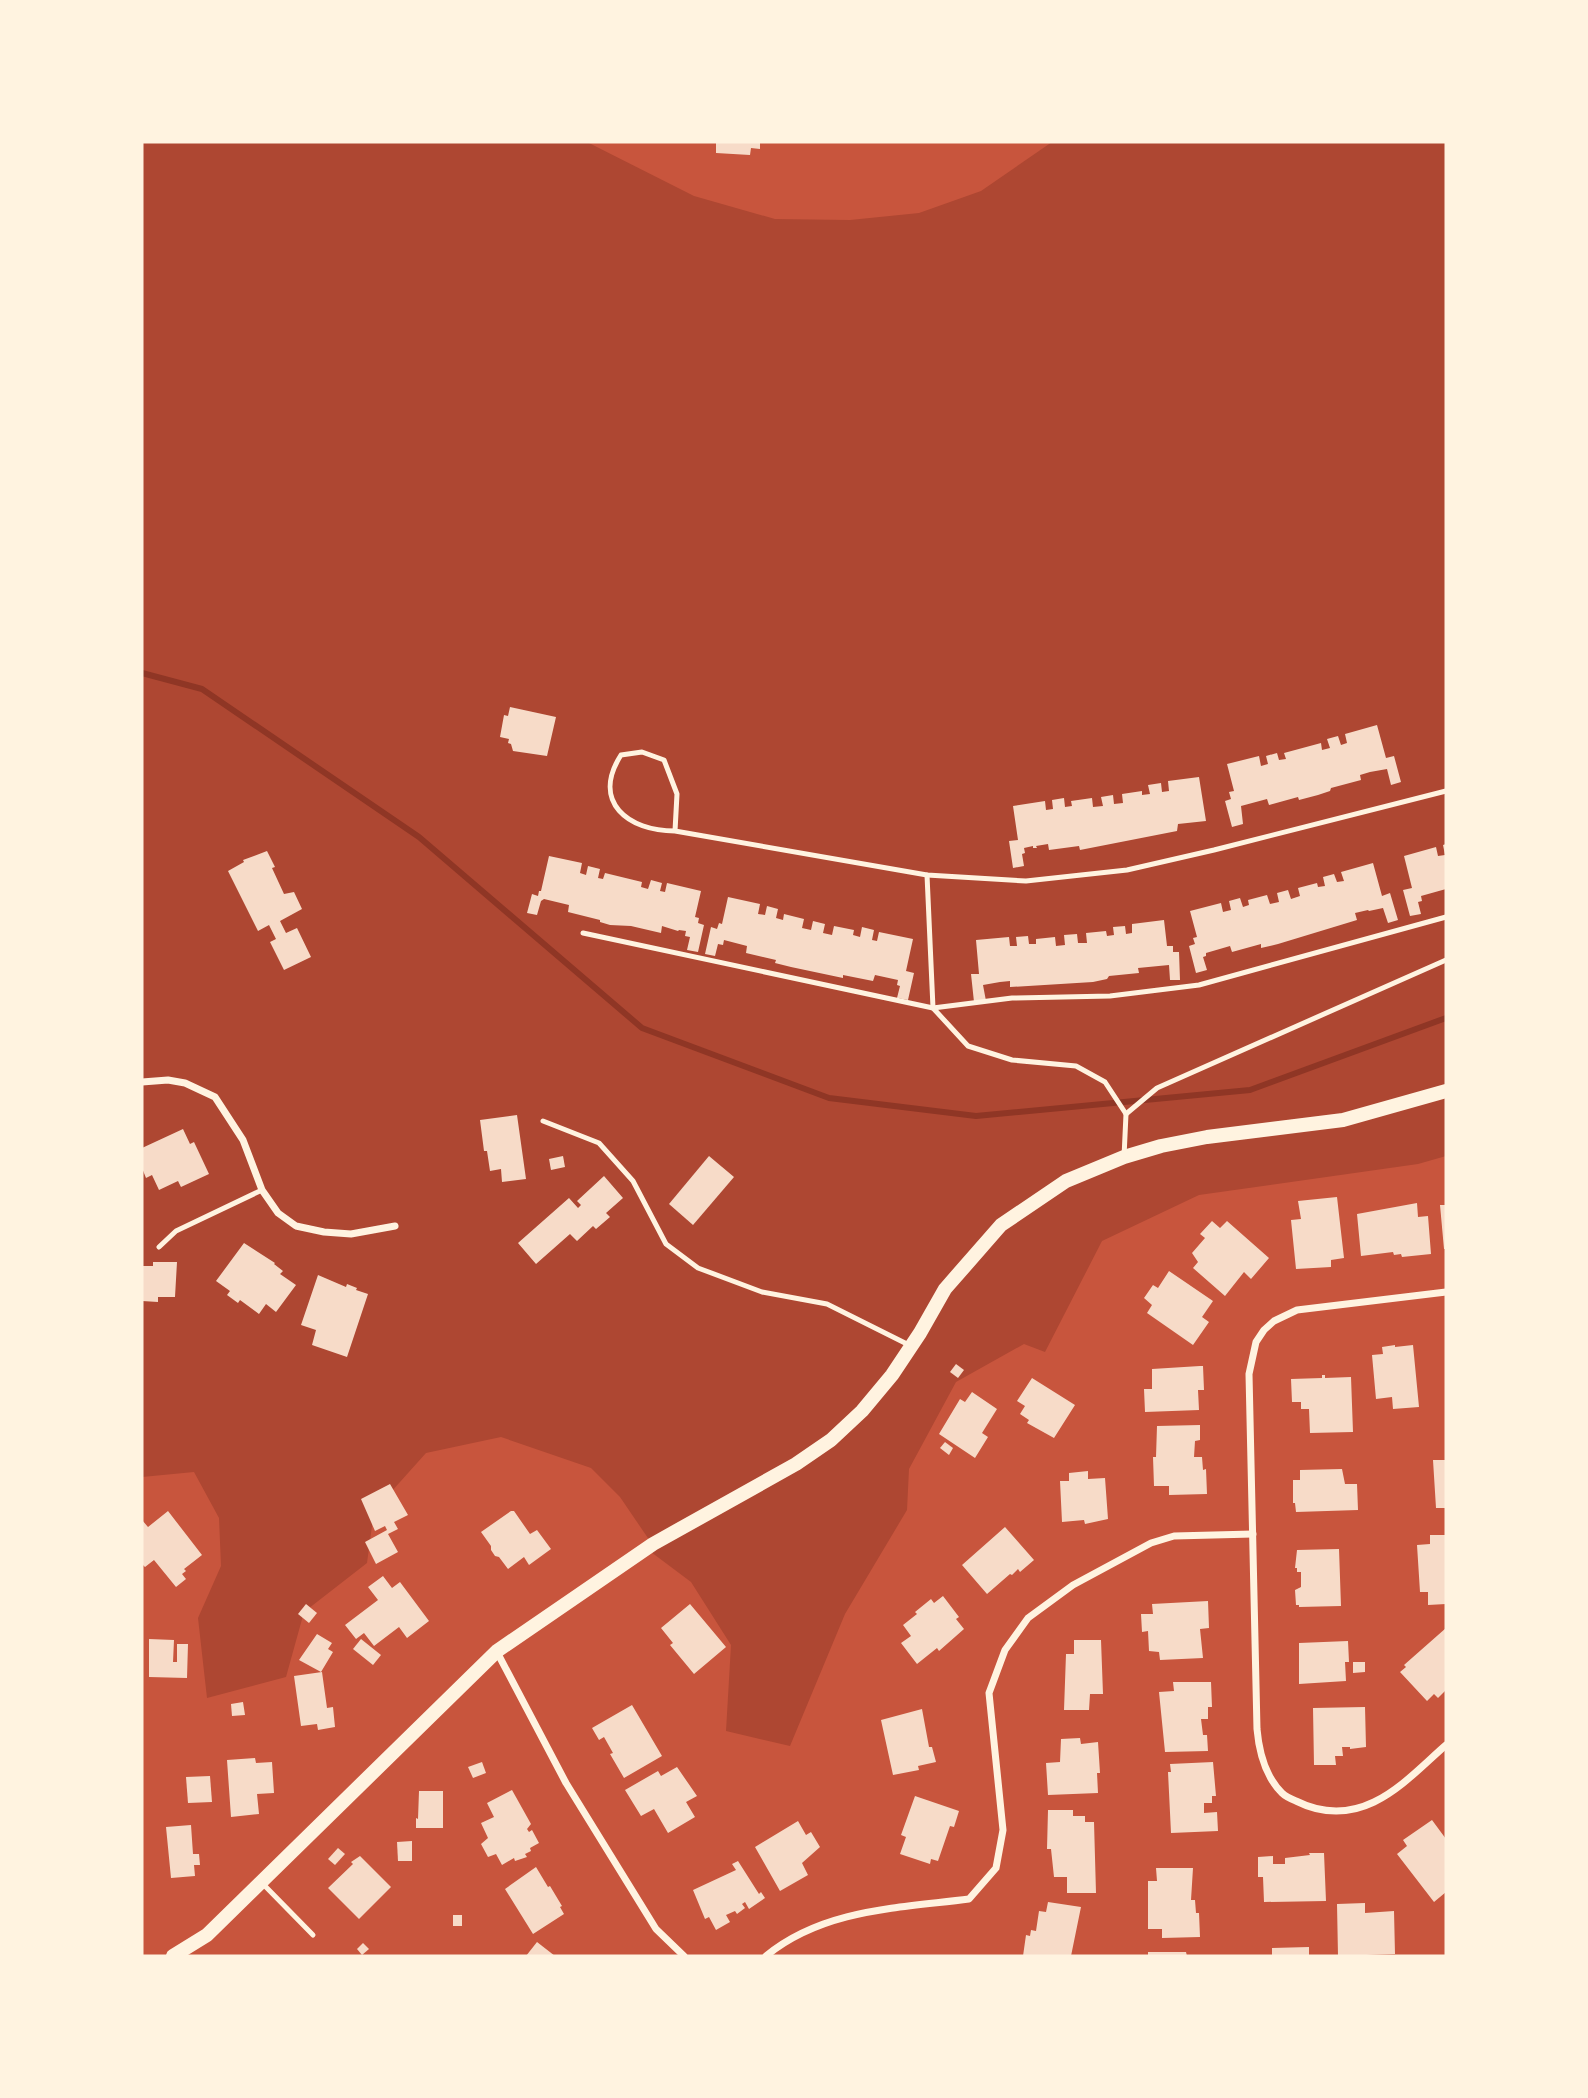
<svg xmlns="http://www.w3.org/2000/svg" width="1588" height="2098" font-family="'DejaVu Sans',sans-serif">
<rect width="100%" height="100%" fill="#c8553d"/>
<path fill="#ae4732" d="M142,142h445l107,54 81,23 75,1 69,-7 62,-22 71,-49h394v1014l-28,8 -219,31 -97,46 -57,111 -21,-8 -68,38 -47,87 -2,41 -62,104 -55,132 -64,-15 5,-86 -40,-63 -44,-33 5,-5 -32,-47 -29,-29 -90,-31 -75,16 -52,58 -7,52 -63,49 -18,65 -79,21 -9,-80 23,-52 -2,-48 -25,-46 -52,5z"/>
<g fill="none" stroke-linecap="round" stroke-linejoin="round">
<path stroke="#8f3625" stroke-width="6" d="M142,673l60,16 217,148 223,191 187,70 147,18 274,-26 196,-72"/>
</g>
<g fill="#f7dbc8">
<path d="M716,142h44v7l-9,-1 -1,7 -34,-2z"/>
<path d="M510,707l46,10 -9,39 -34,-5 -2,-7 -3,-1 1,-4 -9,-2 4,-22 4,1z"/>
<path d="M1377,725l9,33 8,-2 7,26 -10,3 -4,-16 -17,3 -10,3 1,5 -30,8 -1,3 -12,4 -19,5 -1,-3 -29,8 -2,-6 -26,7 2,18 -11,3 -7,-26 6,-2 -2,-7 5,-1 -7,-27 32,-8 2,10 7,-2 -2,-8 11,-3 2,7 7,-1 -2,-6 37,-10 1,7 8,-2 -3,-9 11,-3 3,9 6,-2 -2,-9z"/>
<path d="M1199,777l7,44 -28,3 -1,7 -97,19 -1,-4 -30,4 -1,-6 -12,2 1,2h-4v-2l-9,2 1,5 -3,1 2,12 -11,2 -4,-27 9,-1 -5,-34 32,-5 1,9 7,-1 -1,-9 12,-2 1,9 7,-1 -1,-5 21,-3 1,9 10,-1 -2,-9 12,-2 1,9 9,-1 -1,-9 20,-3v4l8,-1 -2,-9 13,-2 1,9 7,-1 -1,-10z"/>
<path d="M1446,844v45l-25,7 1,5 -4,1 3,12 -11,2 -7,-26 9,-2 -8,-32 32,-9 2,9 7,-1 -2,-10z"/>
<path d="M267,851l8,16 -3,1 12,26 10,-2 8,17 -22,12 6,12 11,-5 14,29 -27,13 -14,-28 6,-3 -7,-14 -11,6 -30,-60 16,-9 -1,-2z"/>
<path d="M549,856l33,7 -2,10 6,2 2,-9 12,3 -2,9 5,1 2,-6 37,9 -1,5 7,2 3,-9 11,3 -2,8 5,1 2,-9 34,8 -6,26 4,1 -1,5 6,2 -6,27 -11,-2 3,-13 -5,-1 1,-5 -7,-1 -1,1 -16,-5 -1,7 -30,-7 -21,-1 -10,-3v-2l-32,-8 1,-7 -25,-6 -3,2 -4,14 -10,-2 5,-19 6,2 1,-5h2z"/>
<path d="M1373,863l9,33 8,-3 8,27 -10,3 -5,-15 -14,3 -1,-1 -13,3 2,7 -79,24 -17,4v-4l-29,8 -2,-6 -24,7v3l-3,1 4,13 -11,3 -7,-27 6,-2 -2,-6 4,-1 -7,-26 31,-8 2,9 8,-2 -2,-9 11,-3 3,9 6,-2 -1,-5 19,-5 3,9 9,-2 -2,-9 11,-3 3,9 9,-3 -2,-8 19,-5 1,4 7,-1 -2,-9 11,-3 3,8 7,-1 -3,-9z"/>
<path d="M728,897l32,7 -2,10 7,1 2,-9 11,3 -2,9 7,2 1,-6 20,5 -2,9 9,2 2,-9 12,3 -2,9 9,2 2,-9 20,4 -1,5 7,2 2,-10 12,3 -2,10 5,1 2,-9 34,7 -7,32 8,2 -6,27 -11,-2 3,-12 -3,-1 1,-5 -23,-5 -2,6 -30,-6v3l-52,-11 -16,-4 1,-3 -30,-7 1,-7 -23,-6 -1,5 -5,-1 -3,12 -10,-2 6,-27 6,2 2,-6 3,1z"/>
<path d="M1164,920l3,26h6v6h6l1,28h-10l-1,-15 -31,3 1,5 -30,3 -2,3 -14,3 -83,5v-6l-10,1 -17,3 3,16 -12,1 -3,-28h8l-3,-34 33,-3 1,9h7l-1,-9 12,-1 1,8h7v-5l19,-2 1,9 9,-1 -1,-10 13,-1 1,9h9l-1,-10 20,-2 1,5 7,-1 -1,-8 12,-1 1,8 6,-1v-9z"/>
<path d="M517,1115l9,64 -24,3 -1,-13 -11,2 -3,-20h-3l-4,-31z"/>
<path d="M183,1129l7,15 4,-2 15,32 -28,13 -3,-6 -19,9 -7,-15 -6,3 -4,-10v-20z"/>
<path d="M563,1156l2,11 -14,3 -2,-11z"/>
<path d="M709,1156l25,21 -41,48 -24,-21z"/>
<path d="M604,1176l19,22 -17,15 4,4 -14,12 -3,-3 -16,15 -7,-7 -34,30 -18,-21 51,-45 9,10 3,-3 -4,-4z"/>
<path d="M1337,1197l7,61 -13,2v7l-35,2 -5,-49 10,-1 -3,-18z"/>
<path d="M1417,1203l1,14 10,-1 3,38 -29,3 -1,-3 -7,1 -1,-3 -32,4 -4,-42z"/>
<path d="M1440,1205h6v44h-2z"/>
<path d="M1212,1221l8,7 7,-7 42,37 -18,21 -7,-7 -19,24 -32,-28 5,-6 -6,-9 13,-15 -5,-4z"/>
<path d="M244,1243l31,20 -1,1 9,7 -3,3 16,11 -20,27 -10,-8 -7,10 -19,-14 -2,3 -11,-8 3,-4 -14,-10z"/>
<path d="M153,1262h24l-2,35h-17v5l-16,-1v-35h11z"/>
<path d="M1169,1271l44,30 -11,16 7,5 -16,23 -46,-32 5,-8 -8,-7 9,-13 5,3z"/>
<path d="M318,1275l28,12 1,-3 10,4 -1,2 12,4 -21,63 -35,-12 4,-15 -15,-5z"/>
<path d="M1395,1345v2l18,-2 6,62 -26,2 -1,-12 -16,2 -4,-44 11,-1 -1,-7z"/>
<path d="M956,1364l8,6 -6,8 -8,-6z"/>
<path d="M1200,1366h3l1,24h-6l1,20 -54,2 -1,-23h8v-20z"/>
<path d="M1322,1375h3v3l26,-1 2,55 -43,1 -1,-24h-8v-7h-9l-1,-23 31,-1z"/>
<path d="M1032,1378l43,27 -21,33 -27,-15 2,-3 -9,-6 5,-8 -8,-5z"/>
<path d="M972,1392l25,17 -15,24 6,4 -13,21 -36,-24 21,-35 5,3z"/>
<path d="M1200,1425v15l-5,1 -1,16h8l1,13 3,-1 1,25 -38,1v-9h-15l-1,-29h3l1,-31z"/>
<path d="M945,1442l8,6 -4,7 -9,-7z"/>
<path d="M1433,1460h13v48h-10z"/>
<path d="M1342,1469l3,15h12l1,26 -62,2 -1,-9h-2v-23h7v-10z"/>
<path d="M1088,1471v8l17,-1 3,41 -23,5 -1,-4 -22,2 -2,-41h9v-8z"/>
<path d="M390,1484l18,31 -14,7 4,7 -10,5 10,18 -22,12 -11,-22 22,-12 -2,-4 -10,5 -14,-32z"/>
<path d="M168,1511l34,44 -18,14 2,2 -4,3 4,5 -10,8 -22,-27 -9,7 -3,-3v-44l6,7z"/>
<path d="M511,1511h3l16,23 7,-4 14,19 -22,16 -5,-8 -16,12 -9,-12 -4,-1 -4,-6v-4l-10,-14z"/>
<path d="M1005,1527l29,33 -14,12 -2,-3 -6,6 -2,-1 -23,20 -25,-29z"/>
<path d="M1430,1535h16v69l-18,1v-13h-8l-3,-47 13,-1z"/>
<path d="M1339,1549l2,57 -42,1v-2h-3l-1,-15 6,-3v-15h-4v-4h-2l2,-18z"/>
<path d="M383,1576l9,12 8,-6 29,39 -22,17 -8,-11 -25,19 -10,-13 -8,6 -11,-14 33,-25 -10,-13z"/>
<path d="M943,1596l16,21 -3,2 8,10 -25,22 -2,-3 -20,16 -16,-21 10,-7 -8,-11 14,-11 -2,-2 16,-13 3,4z"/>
<path d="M1208,1601l1,27 -9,1 3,29 -43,2 -1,-8 -10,-1 -1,-20 -6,1 -1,-18h12l-1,-10z"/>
<path d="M306,1604l11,9 -8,10 -11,-9z"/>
<path d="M690,1604l36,43 -32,27 -24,-29 3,-2 -12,-15z"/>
<path d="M1446,1628v62l-8,8 -4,-4 -7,7 -27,-29 6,-5 -2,-2z"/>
<path d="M317,1634l15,9 -4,6 5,3 -12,20 -22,-12z"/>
<path d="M149,1639l25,1 -1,22h4v-18h11l-1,34 -38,-1z"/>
<path d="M361,1639l20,16 -8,10 -20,-16z"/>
<path d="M1074,1640h27l2,54h-13l-1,16h-25l2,-56h8z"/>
<path d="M1348,1641l1,21h-4l1,19 -47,3v-41z"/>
<path d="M1353,1662h12v10l-12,1z"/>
<path d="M322,1672l5,36 6,-1 2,20 -17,3 -1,-6 -16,2 -7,-50z"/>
<path d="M1173,1682h38l1,25h-4v12h-7l2,16h4l1,16 -43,1 -6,-60 15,-1z"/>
<path d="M243,1702l2,13 -13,1 -1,-12z"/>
<path d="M632,1705l30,51 -38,22 -14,-24 3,-1 -9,-16 -5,3 -7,-12z"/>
<path d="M1365,1707l1,40 -16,2v-2h-8l1,9h-8l1,9h-22l-1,-57z"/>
<path d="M922,1709l7,38h3l4,15 -18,4 1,4 -26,5 -12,-55z"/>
<path d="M1080,1738l1,6 17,-2 2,31h-3l1,20 -50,2 -2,-32 14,-1 1,-23z"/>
<path d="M255,1758l1,5 16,-1 2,31 -17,1 2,20 -28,3 -4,-57z"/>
<path d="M482,1762l4,11 -13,5 -5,-11z"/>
<path d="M1213,1762l3,34h-4v7h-8v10l13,-1 1,19 -47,2 -3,-61h3l-1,-8z"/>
<path d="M677,1767l20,29 -11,6 9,15 -27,16 -14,-24 -13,7 -16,-26 33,-19 3,5z"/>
<path d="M210,1776l2,26 -24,1 -2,-26z"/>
<path d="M512,1790l19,34 -4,5 2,3 3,-2 7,13 -9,5 1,3 -6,3 2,3 -12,4 -1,-3 -12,7 -6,-11 -8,3 -7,-13 7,-6 -7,-15 13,-6 -7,-14z"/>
<path d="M419,1791h24v37h-27v-10l2,1z"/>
<path d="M915,1796l44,15 -5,16 -4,-1 -12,35 -7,-2 -1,5 -30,-10 6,-17 -5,-2z"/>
<path d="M1048,1810h25v6h12v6h9l2,71h-29v-16h-13l-3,-28h-4z"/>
<path d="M1432,1820l14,19v53l-12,10 -37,-48 10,-8 -4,-6z"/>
<path d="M798,1821l8,14 5,-3 9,15 -18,16 6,12 -28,16 -25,-44z"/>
<path d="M191,1825l2,29h6l1,11h-6l1,11 -24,2 -5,-51z"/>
<path d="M412,1841v20h-14l-1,-19z"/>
<path d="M338,1848l7,6 -10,11 -7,-6z"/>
<path d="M1309,1853h15l2,48 -62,1 -1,-25h-5v-20l15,-1v8h12v-6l25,-3z"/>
<path d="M360,1856l31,31 -32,32 -31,-31 25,-24 -2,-2z"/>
<path d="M738,1861l21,33 2,-2 4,6 -16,11 -4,-7 -3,2 3,4 -8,6 -2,-3 -9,4 4,7 -14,8 -7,-13 -4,2 -12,-29 43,-20 -4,-6z"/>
<path d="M536,1867l12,20 2,-1 12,20 -2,1 4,7 -31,20 -28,-45z"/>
<path d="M1156,1868h37l-2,32h4l1,13h3l1,24 -38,1v-9h-14v-48h9z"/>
<path d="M1048,1902l33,5 -10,49h-48l3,-21 4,1 1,-6 5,1 3,-20 7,1z"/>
<path d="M1365,1903v10l29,-2 1,43 -57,2 -1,-52z"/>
<rect x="453" y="1915" width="9" height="11"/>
<path d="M537,1942l18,14h-29z"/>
<path d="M363,1943l6,6 -7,6 -5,-6z"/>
<path d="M1309,1947v9h-37v-8z"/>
<path d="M1148,1952h38l1,4h-39z"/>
</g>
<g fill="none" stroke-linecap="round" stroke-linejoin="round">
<g stroke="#fff3e0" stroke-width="5">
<path d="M675,831l2,-37 -13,-34 -22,-8 -21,3c-30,47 7,76 54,76l252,44 99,6 101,-11 87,-20 232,-59"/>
<path d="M927,875l6,133 35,38 44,14 64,6 29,16 21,32 -2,43"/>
<path d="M583,933l350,75 79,-10 98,-2 89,-11 247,-68"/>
<path d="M1126,1114l31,-26 289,-128"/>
<path d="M543,1121l56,22 34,38 33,63 32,24 64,24 65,12 82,41"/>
<path d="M159,1247l17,-16 86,-41"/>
<path d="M263,1884l50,51"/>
</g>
<g stroke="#fff3e0" stroke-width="7">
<path d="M142,1082l26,-2 17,3 30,14 28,43 19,50 16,23 18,13 28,6 27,2 44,-8"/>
<path d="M1446,1292l-149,18 -23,11 -10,9 -8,12 -7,32 8,355c2,23 8,47 25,64 4,4 9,6 14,8 26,13 51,14 78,1 27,-13 49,-37 72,-57"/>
<path d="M497,1652l69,131 90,146 28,27"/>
<path d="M766,1956c57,-47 133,-48 203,-57l27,-31 7,-38 -14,-137 16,-43 23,-32 45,-33 78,-42 23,-7 79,-2"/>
</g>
<path stroke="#fff3e0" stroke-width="14" d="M173,1956l34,-21 290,-284 156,-107 143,-80 35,-24 31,-29 30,-36 28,-42 25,-44 56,-64 65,-44 58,-24 37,-11 46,-9 136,-17 103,-29"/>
</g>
<rect width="1588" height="2098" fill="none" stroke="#fff3e0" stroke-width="287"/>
</svg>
